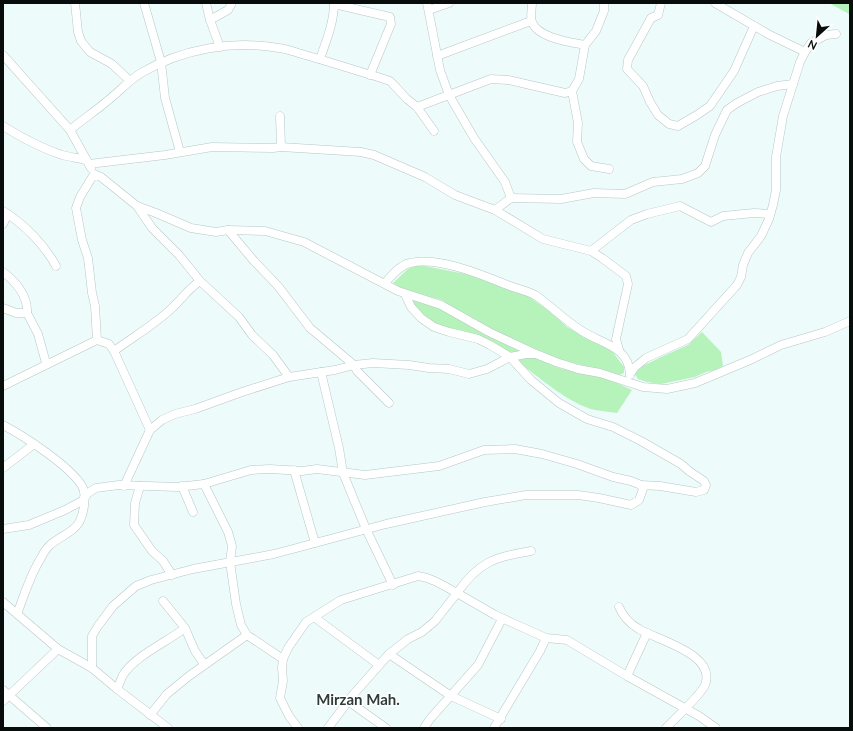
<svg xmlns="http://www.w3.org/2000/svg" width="853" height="731" font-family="Lato,sans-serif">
<rect width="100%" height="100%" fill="#edfbfb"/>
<g fill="#b6f3bb">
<path d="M829,3h21v10l-1,1z"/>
<path d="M419,265l47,9 60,21 24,16 17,16 45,24 12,16v6l-5,2 -60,-16 -65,-28 -44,-25 -8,-6 -38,-10 -11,-7 16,-15z"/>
<path d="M412,301h6l25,8 11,8 32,17 37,17c-24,6 -33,-14 -54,-18 -11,-3 -24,-3 -33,-8 -11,-5 -18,-14 -24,-24z"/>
<path d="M702,332l19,20 2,14 -8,4 -9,2 -11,5 -34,7 -14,-2 -9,-3 -4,-6 7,-6 20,-10 27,-12z"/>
<path d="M527,357l9,1 23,10 49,11 24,11 -15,23c-7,-1 -15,-2 -22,-3 -26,-6 -56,-33 -77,-48l3,-4z"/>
</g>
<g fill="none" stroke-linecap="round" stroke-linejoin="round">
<defs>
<g id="minor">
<path d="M75,3l3,29 3,9 9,11 22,12 18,17"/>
<path d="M144,3l17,59 4,36 15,54"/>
<path d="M206,3l4,17 10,27"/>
<path d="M427,3l13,67 9,25 25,43 31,44 6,16"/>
<path d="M532,3c0,5 -2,14 0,19 6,16 38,20 53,23"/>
<path d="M661,3l-3,12 -7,3 -23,42 -1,9 16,17 7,16 8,13 11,9 9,2 19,-11 13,-9 24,-35 20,-45"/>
<path d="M715,3l53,31 37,18"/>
<path d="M334,4l56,13 1,7 -21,51"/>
<path d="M429,10l20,-7"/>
<path d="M210,20l18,-10 4,-7"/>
<path d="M3,55l67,75 21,38"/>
<path d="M437,56l94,-35"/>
<path d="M320,59c6,-18 14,-36 14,-56"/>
<path d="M572,91l6,32 -1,19 7,17 7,7 18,3"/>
<path d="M417,107l74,-28 17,1 57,13 7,-2 7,-12 6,-34 11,-14 8,-20v-8"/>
<path d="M280,116l1,31"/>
<path d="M3,126c19,12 38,22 59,29 8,2 16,3 24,5"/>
<path d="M70,130c12,-10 24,-18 36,-28 12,-9 22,-21 35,-29 41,-24 91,-33 138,-25 9,1 18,5 26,7 25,7 49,15 73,22l12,4 17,18 10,8 17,24"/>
<path d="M89,164l76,-9 47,-8 61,1 8,-1 80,5 13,3 51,22 30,18 40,15 48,29 48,12 11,7 24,18 2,8 -12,55 3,11"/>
<path d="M137,206l15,22 27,27 21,26 39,36 13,18 21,20 16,22"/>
<path d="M495,210l16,-12 50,1 33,-6 31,1 28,-12 29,-3 16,-6 7,-7 10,-31 12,-25 10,-7 21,-11 19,-6 16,-2"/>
<path d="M3,211c21,13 41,33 53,55"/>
<path d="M3,224l5,-10"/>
<path d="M228,230l26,31 24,25 32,42 44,37 3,6 32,32"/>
<path d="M591,251l40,-31 16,-6 33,-8 31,16 12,-6 31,-3 16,1"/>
<path d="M3,272c13,10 25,24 24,41"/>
<path d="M385,283c6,-7 15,-18 25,-20 29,-7 74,13 100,23 10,4 20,5 28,11 15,11 28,24 44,34 20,13 47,15 48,44"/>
<path d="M405,294l6,13 10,11 13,9 15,5 29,7 12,6 20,12 21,23 28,23 28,16 26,8 28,14 40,23 8,7 15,10 2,4 -2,5 -8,2 -36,-6 -19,-1"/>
<path d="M3,308l13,5h11l11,21 8,29"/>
<path d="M97,340l-2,-34 -3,-13 -4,-35 -6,-18 -6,-32 4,-11 14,-23 7,3 36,29 19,7 35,15 25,4 12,-2 37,1 39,11 94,49 43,14 48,27 47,22 20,8 22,7 22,4 43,14 24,2 28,-6 55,-23 31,-15 44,-13 25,-11"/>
<path d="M114,351c19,-14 40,-26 57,-42 10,-9 17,-20 29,-28"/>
<path d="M321,372l18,76 4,25 23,56 27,56"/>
<path d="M630,374l5,-7 11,-9 42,-19 49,-54 4,-8 2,-12 5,-12 13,-17 8,-17 4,-14 3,-15v-33l7,-41 17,-54 5,-10 6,-9 15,-8 10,-1"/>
<path d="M3,386l94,-46 12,4 5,7 36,79"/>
<path d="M3,425c21,11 67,41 79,61 5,9 2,29 -4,38 -7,10 -20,13 -29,22 -3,3 -6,8 -8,12 -11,17 -17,38 -24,56"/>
<path d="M3,468l31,-24"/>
<path d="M294,470l21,73"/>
<path d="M204,484l24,48 4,14 -2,16 6,42 5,21 6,10 36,24"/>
<path d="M124,486l26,-56 12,-10 13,-6 20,-5 47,-17 47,-15 46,-7 19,-5 19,-2 36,2 20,3 20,1 20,5 18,-5 23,-12 16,-3h7"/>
<path d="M140,486l-5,17 -1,22 18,26 11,10 9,14"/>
<path d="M182,486l11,26"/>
<path d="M3,529l26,-4 36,-15 17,-9 6,-8 8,-5 23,-3 58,2 27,-3 47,-14 19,-1 32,2 15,-2 48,6 74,-9 45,-16 31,-1 27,5 35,10 36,13 18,4 10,4 2,4 -4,11 -8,5 -32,-7 -21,-3h-52l-41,7 -99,22 -112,30 -81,15 -42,11 -15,6 -23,20 -15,20 -6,10v32"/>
<path d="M163,601l22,27 10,23 9,13"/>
<path d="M3,602l55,47 34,19 25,21 51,39"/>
<path d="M619,607c4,9 11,17 20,22 18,11 78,25 66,56 -4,10 -30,33 -39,43"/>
<path d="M314,617l65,48"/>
<path d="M389,654l62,42 50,23"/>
<path d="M627,676l20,-43"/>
<path d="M117,689c2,-4 4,-10 6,-14 12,-19 44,-33 62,-47"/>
<path d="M3,690l44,38"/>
<path d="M3,701l55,-52"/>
<path d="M348,701l38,27"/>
<path d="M150,715l17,-21 22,-18 58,-41"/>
<path d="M298,728l-9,-12 -9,-18 3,-17 -1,-13 1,-9 5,-11 18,-26 35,-22 77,-24c15,2 26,10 39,17 22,-31 37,-36 74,-42"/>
<path d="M328,728l24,-32 37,-42 19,-15 14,-7 13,-11 22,-28 38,22 20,9 31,14 21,2 60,36 72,40 17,12"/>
<path d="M424,728l6,-9 48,-54 24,-46"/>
<path d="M494,728l46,-77 6,-13"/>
</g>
</defs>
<use href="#minor" stroke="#b8c6c6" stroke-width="9"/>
<use href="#minor" stroke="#fff" stroke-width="8"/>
</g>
<g text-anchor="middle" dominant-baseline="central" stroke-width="3" stroke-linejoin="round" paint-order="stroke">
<g font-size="15" font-weight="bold" fill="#303c3c" stroke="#fff">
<text x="358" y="699">Mirzan Mah.</text>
</g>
</g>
<rect width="853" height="731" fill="none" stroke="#080d0c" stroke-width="8"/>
<g transform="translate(817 36) rotate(207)" stroke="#ffffff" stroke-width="3" paint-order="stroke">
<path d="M0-3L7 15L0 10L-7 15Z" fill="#080d0c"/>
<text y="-6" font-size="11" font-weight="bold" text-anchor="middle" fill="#080d0c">N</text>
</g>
</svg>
